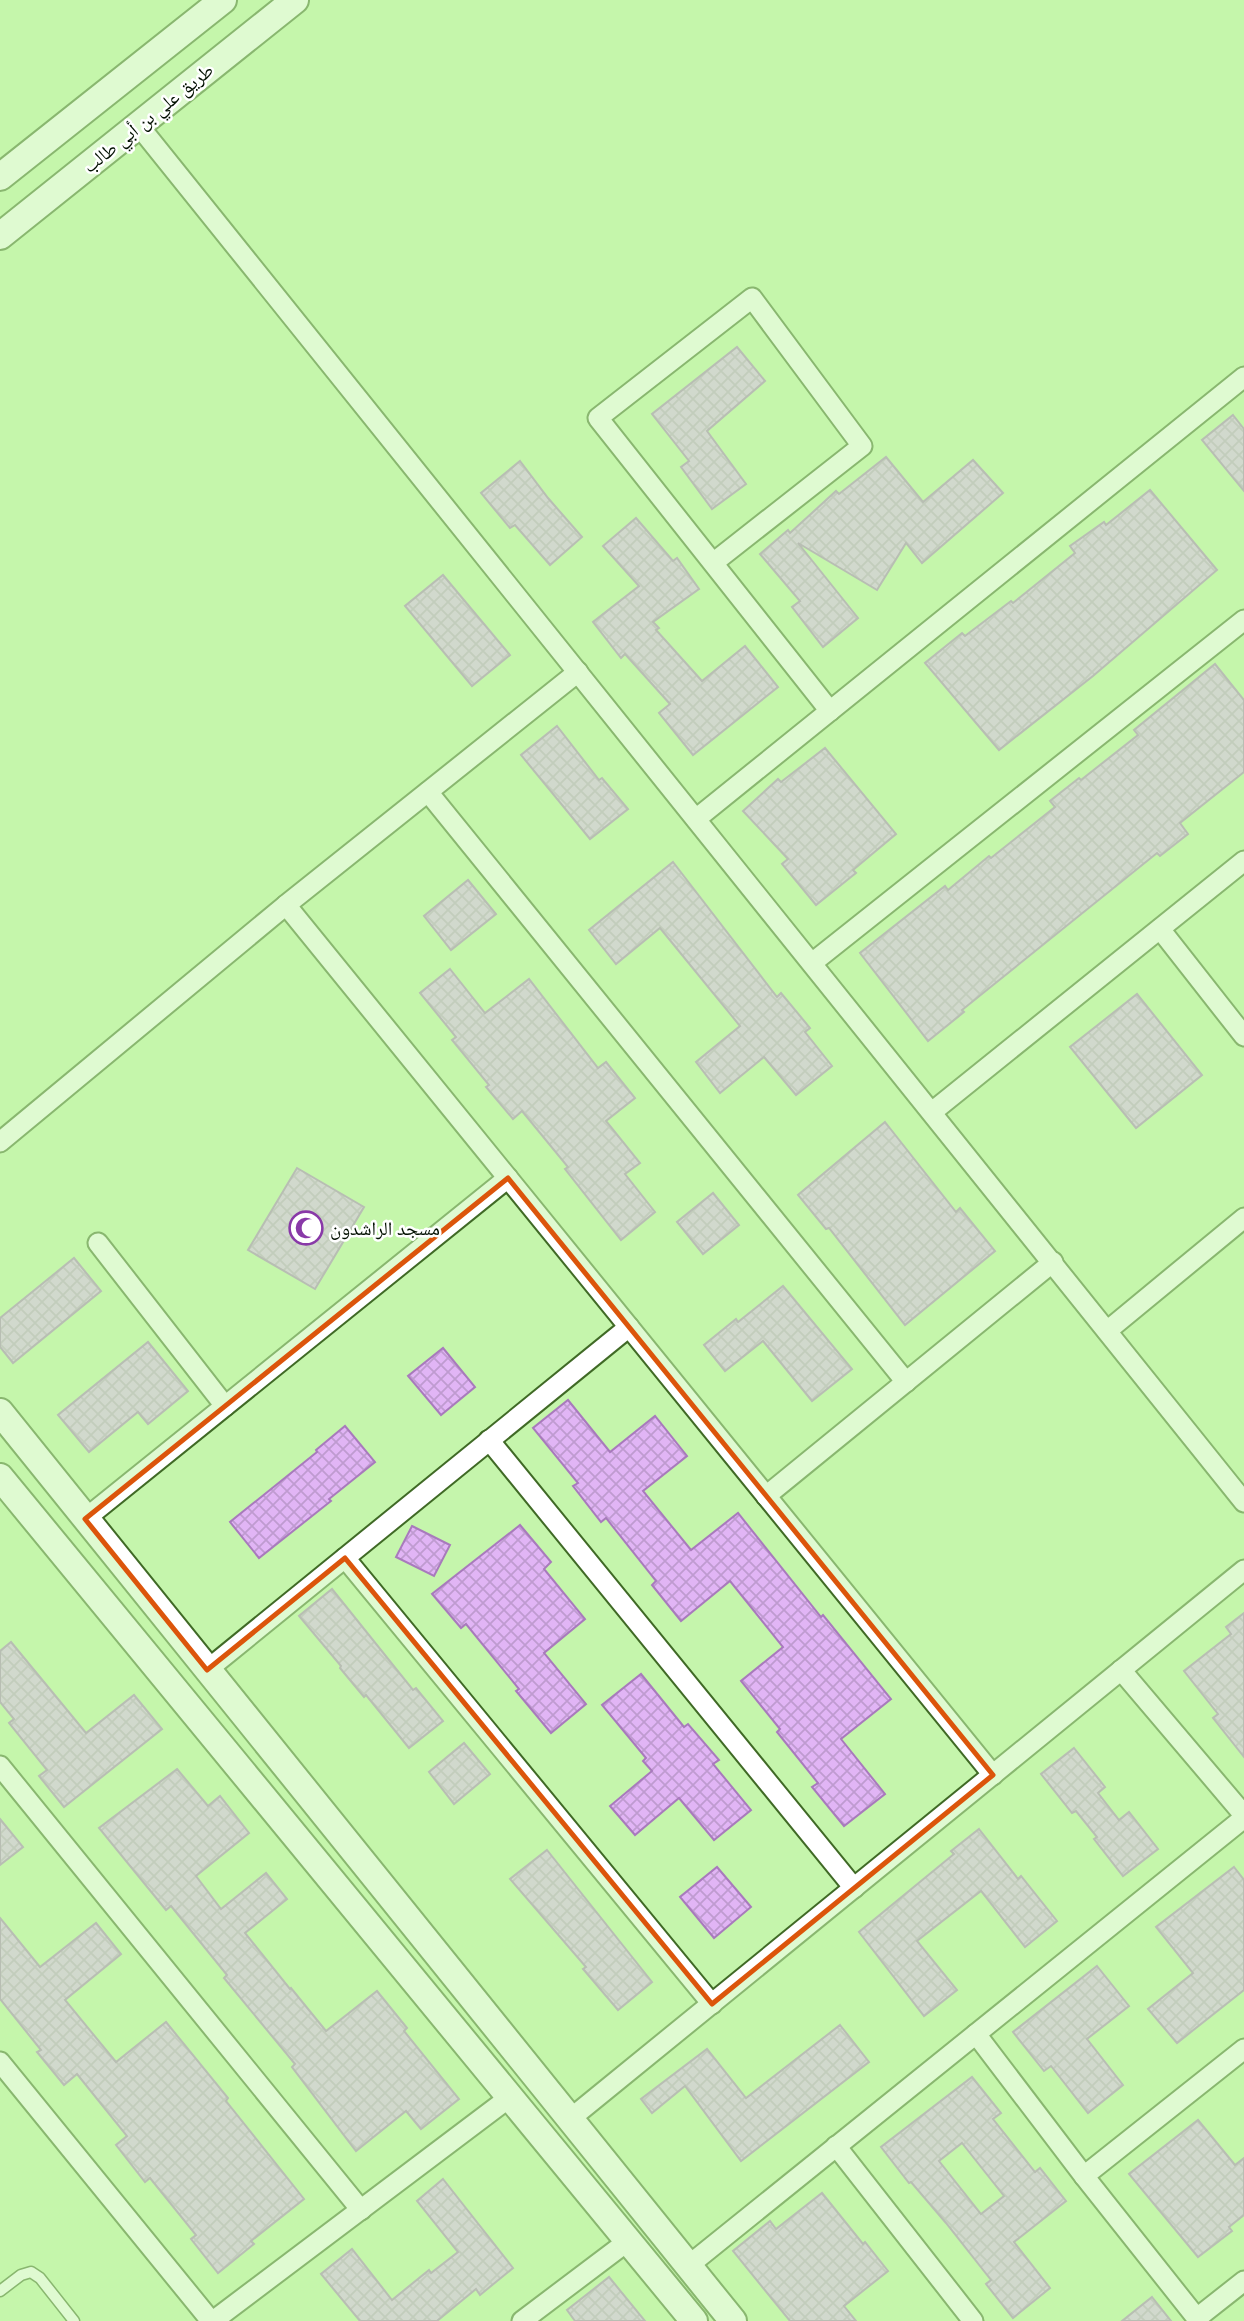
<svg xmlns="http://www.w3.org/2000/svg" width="1244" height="2321" font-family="Roboto,'Noto Naskh Arabic',sans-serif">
<defs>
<pattern id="building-cross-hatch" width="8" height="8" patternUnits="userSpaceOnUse" patternTransform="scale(1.75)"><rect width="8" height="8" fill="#e1b5f5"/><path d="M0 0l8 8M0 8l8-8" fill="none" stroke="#bf9bd0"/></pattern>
</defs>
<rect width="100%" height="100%" fill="#c5f5ac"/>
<g fill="url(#building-cross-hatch)" stroke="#a87abc" stroke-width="2" fill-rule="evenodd">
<path d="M737,347l28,34 -58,50 39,53 -34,25 -31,-42 8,-6 -37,-47z"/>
<path d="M1233,415l11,14v62l-42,-51z"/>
<path d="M886,457l37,45 50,-42 30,33 -81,70 -16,-20 -29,47 -79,-47 60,75 -35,29 -31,-40 8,-6 -40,-47 28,-24 2,3 46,-42 3,3z"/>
<path d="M520,461l28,37 34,39 -32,28 -35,-40 -5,3 -29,-35z"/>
<path d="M1150,490l67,80 -124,106 -94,74 -74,-87 37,-30 3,3 46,-35 2,2 62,-50 -5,-7 34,-24 2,3z"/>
<path d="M636,518l37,43 4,-3 22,31 -46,33 6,6 -3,2 46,51 43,-35 33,41 -85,68 -34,-42 11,-9 -45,-50 -4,4 -28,-36 46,-36 -36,-40z"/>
<path d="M443,575l67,80 -38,31 -67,-80z"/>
<path d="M1215,664l29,36v72l-64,51 8,11 -28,22 -3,-3 -195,157 2,2 -36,29 -68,-88 85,-67 3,4 41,-34 2,2 64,-51 -5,-6 29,-23 2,2 57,-45 -4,-5z"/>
<path d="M557,726l42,54 3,-2 26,31 -38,30 -69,-84z"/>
<path d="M825,748l71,86 -43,36 3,3 -40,32 -34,-41 6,-5 -45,-48 35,-32 3,3z"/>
<path d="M673,862l104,135 4,-4 29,35 -5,4 27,34 -36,29 -32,-38 -44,36 -24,-31 44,-36 -80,-98 -44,36 -27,-34z"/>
<path d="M468,880l28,34 -45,36 -27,-34z"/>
<path d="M450,969l35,44 44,-34 69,89 8,-6 29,36 -29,23 34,42 -15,11 30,38 -34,28 -56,-71 3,-2 -46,-56 -9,8 -27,-32 3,-2 -37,-45 4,-3 -36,-44z"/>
<path d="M1137,994l65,81 -66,53 -66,-81z"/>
<path d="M885,1122l71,90 4,-4 35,43 -90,74 -76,-97 -3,1 -28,-34z"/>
<path d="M297,1168l67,39 -49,82 -67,-39z"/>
<path d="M713,1193l26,32 -36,29 -26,-32z"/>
<path d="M74,1258l27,33 -88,72 -13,-16v-29z"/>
<path d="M783,1286l69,83 -40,32 -49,-60 -38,30 -21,-26 32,-26 2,3z"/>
<path d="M148,1342l40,49 -40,33 -10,-12 -49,40 -31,-37z"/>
<path d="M443,1348l32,39 -34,28 -33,-39z"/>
<path d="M568,1400l42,52 45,-36 32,40 -44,35 48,59 47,-37 83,104 2,-2 68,84 -50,40 44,55 -41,32 -32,-39 6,-4 -41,-51 3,-3 -39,-48 42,-34 -53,-66 -49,40 -29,-36 4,-4 -50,-63 -5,4 -28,-36 5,-3 -45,-55z"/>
<path d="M345,1426l30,36 -46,37 2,2 -72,57 -29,-36 87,-70 -1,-2z"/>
<path d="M520,1525l31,37 -7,7 41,50 -41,34 42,51 -35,29 -35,-42 3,-2 -53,-65 -5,4 -29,-34z"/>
<path d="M412,1526l38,19 -16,31 -38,-19z"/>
<path d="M332,1589l81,101 3,-2 27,33 -34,27 -43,-53 -2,2 -24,-29 1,-2 -42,-50z"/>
<path d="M1244,1613v144l-31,-39 5,-4 -34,-43 47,-37 -5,-7z"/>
<path d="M11,1642l75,91 48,-38 28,34 -98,78 -25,-31 8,-6 -38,-47 5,-4 -14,-17v-51z"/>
<path d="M641,1674l43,53 4,-3 31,36 -6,4 38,46 -37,30 -35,-42 -44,37 -25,-29 42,-35 -9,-10 3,-3 -44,-53z"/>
<path d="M464,1743l26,31 -36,30 -25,-32z"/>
<path d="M1074,1748l31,39 -7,6 21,27 10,-8 29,37 -35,27 -29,-37 3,-2 -21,-26 -4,2 -31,-39z"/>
<path d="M177,1769l31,37 12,-10 29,37 -53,43 25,33 45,-36 21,26 -42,34 45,56 1,-1 35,43 51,-40 30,37 -3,3 55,68 -38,30 -15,-18 -50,40 -64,-84 3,-3 -71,-86 3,-3 -56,-69 -5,4 -67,-82z"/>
<path d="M0,1819l23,28 -23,18z"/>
<path d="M979,1829l39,50 3,-3 36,45 -32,26 -44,-56 -64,50 40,49 -33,26 -65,-84 95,-78 -3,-3z"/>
<path d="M547,1850l105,132 -34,28 -35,-41 3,-2 -76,-88z"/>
<path d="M717,1867l34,40 -37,31 -34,-41z"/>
<path d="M1234,1867l10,13v110l-67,53 -29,-34 45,-36 -37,-46z"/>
<path d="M0,1918l40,49 56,-44 25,31 -56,46 51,62 50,-40 62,76 -2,3 78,98 -53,42 3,3 -36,29 -27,-34 5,-4 -46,-57 -5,4 -29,-37 11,-9 -50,-62 -13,11 -27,-33 4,-2 -41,-51z"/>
<path d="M1097,1966l32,40 -42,33 36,46 -35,28 -37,-47 -7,5 -31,-39z"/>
<path d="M840,2025l29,37 -128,99 -56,-75 -33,27 -11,-14 66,-50 39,49z"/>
<path d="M972,2077l29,36 -8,6 42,53 5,-4 26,33 -52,41 36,46 -37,30 -27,-34 5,-4 -45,-57 -35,-41 -2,1 -28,-36zM962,2143l42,53 -23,18 -42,-53z"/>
<path d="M1198,2120l37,45 9,-7v57l-15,12 3,4 -34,26 -69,-83z"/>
<path d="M443,2179l70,89 -33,27 -4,-6 -39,32h-77l-39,-47 31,-25 40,51 37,-30 2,3 27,-21 -41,-51z"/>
<path d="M822,2193l41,51 2,-2 23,29 -44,35 12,15h-66l-57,-70 37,-30 6,8z"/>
<path d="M609,2277l36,44h-70l-8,-11z"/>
<path d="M1152,2297l19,24h-49z"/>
</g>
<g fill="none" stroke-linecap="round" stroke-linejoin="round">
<defs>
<path id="lane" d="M0,2291l21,-16 10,-3 9,6 34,43"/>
<g id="street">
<path d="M139,126l1105,1376"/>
<path d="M713,563l149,-117 -110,-148 -154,120 232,293"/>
<path d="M578,672l-292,233 707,870"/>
<path d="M428,792l478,590"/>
<path d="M696,819l548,-442"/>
<path d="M1160,929l84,107"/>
<path d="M812,963l432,-343"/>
<path d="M932,1112l312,-251"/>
<path d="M0,1142l286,-237"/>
<path d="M98,1243l127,163"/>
<path d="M1107,1331l137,-113"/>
<path d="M489,1440l365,448"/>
<path d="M766,1496l287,-234"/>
<path d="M85,1519l423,-341"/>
<path d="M345,1558l367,446"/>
<path d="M207,1670l422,-343"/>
<path d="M1121,1670l123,145"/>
<path d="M0,1766l361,444"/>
<path d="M976,2034l108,142 115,145"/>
<path d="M0,2062l211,259"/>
<path d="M570,2119l674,-549"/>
<path d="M836,2146l137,175"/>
<path d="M1084,2176l160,-127"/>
<path d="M688,2266l556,-448"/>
<path d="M1197,2318l47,-37"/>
<path d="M213,2321l297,-224"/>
<path d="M522,2321l106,-80"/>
</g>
<g id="secondary">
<path d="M0,177l223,-177"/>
<path d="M0,236l295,-236"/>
<path d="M0,1412l733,909"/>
<path d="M0,1477l694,844"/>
</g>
</defs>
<use href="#lane" stroke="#406a26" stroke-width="13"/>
<use href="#street" stroke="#406a26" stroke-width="23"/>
<use href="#secondary" stroke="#406a26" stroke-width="30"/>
<use href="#lane" stroke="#fff" stroke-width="10"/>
<use href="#street" stroke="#fff" stroke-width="19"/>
<use href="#secondary" stroke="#fff" stroke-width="26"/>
</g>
<path d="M0 0H1244V2321H0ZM508,1178l485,597 -281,229 -367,-446 -138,112 -122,-151z" fill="#c5f5ac" fill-opacity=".55" fill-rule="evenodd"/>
<path fill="none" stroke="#dc550b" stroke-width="5" stroke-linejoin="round" d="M508,1178l485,597 -281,229 -367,-446 -138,112 -122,-151z"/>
<defs>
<symbol id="mosque-ring" viewBox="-11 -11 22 22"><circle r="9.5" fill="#fff" stroke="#8939a8" stroke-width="1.5"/><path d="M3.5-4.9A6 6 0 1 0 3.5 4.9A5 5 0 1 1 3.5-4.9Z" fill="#8939a8"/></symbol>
</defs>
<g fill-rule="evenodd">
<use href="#mosque-ring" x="287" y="1209" width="38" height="38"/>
</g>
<g text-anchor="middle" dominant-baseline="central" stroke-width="5" stroke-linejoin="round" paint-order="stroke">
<g font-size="19" fill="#021000" stroke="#fff">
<text transform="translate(148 118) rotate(-39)">طريق علي بن أبي طالب</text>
</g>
<g font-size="19" fill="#021000" stroke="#fff" text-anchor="start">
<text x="330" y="1228">مسجد الراشدون</text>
</g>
</g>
</svg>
